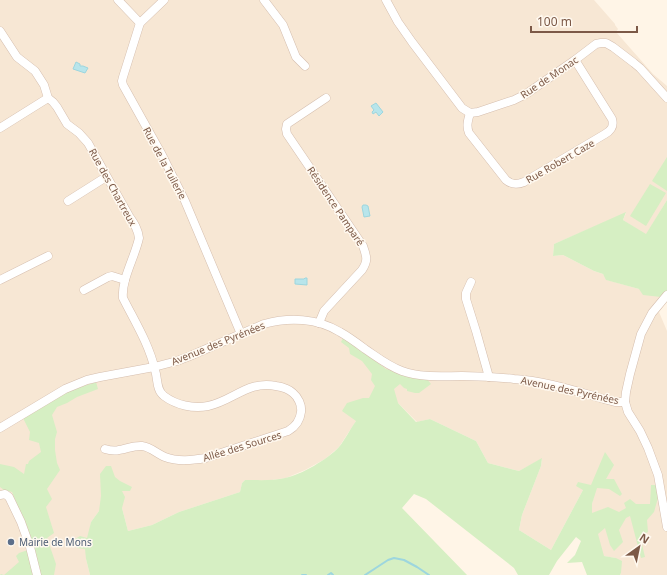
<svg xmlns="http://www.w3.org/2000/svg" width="667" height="575" font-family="'Noto Sans',sans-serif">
<rect width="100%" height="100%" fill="#fff5e7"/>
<path fill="#f7e7d4" d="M0,0h594l21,24v1l3,4 -2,3 37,42 14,12v114l-21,35 -23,-15 3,-7 -72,31 -1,12 10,-1 31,16 9,3 4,6 32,9 28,2v11l-8,10 8,19v244h-47l1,-2 -5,-15 -13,-2 -11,-43v-9l4,-17 -13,3 -32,60 -32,-20 3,-15 19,-49 1,-7 -23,12 -31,-8 -12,-22 -46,-22 -13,3 -19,-19 -42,18 -17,26 -14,12 -20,11 -19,8 -22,3 -19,-1 -3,3 -2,9 -61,20 -27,13 -24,6 -6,-23 -23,3 -8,11 -5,37 4,16h-90z"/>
<g fill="#d6efc3">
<path d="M667,157v34l-15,-10z"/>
<path d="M650,184l16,9 -20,33 -16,-10z"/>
<path d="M667,200v91l-6,6 -18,-2 -4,-6 -33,-9 -3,-6 -9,-3 -31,-16 -10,1 1,-12 72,-32 -3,8 23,14z"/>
<path d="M343,338l30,21 13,10 41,10 4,5 -12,9h-4l-8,-2v-2l-3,-1 -4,-4 -6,5 4,14 18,19 14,-3 46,22 12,22 31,8 23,-13 -1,8 -19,49 -3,15 32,20 32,-60 -7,-4 2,-4 13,3 14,-33 9,13 -8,14h8l8,15 -2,2 -11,-7 -12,-1 -5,16v9l16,-6 11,5 7,-4 -2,-5 6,-4 6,5h14l1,-19h6l1,13 -4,14 -7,8 1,12 -8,4 5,21 -4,1 -11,-42 -4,2 -7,12 4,12 -9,9 -4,-6 -5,-17 -7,6 6,22 12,2 6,3 -1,12 -1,2h-33l-5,-13 -15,1 8,-8 6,-14 -5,-4 -19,24 -8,14h-31l-4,-7 -88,-69 -12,-5 -12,14 65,67h-377l-4,-16 -1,-10 -8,-1 -2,-9 5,-3 7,2 4,-16 8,-11 2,-15 -1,-22 6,-8h5l4,11 5,4 12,6 -2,4h-8l3,6 -3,11 6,23 24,-6 27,-13 61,-20 2,-9 3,-3c13,0 28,1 40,-2 16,-3 43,-19 54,-31 6,-7 11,-18 17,-26l-14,-10 5,-8 16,-5h6l6,-12 -4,-6 1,-6 -10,-13 -12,-7 -1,-6 -8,-6z"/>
<path d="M96,382l2,7 -21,8 -10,6 -10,4 -5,8 5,17 -2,7v11l2,13 3,7 -13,19 5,10 -6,8 8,26 -7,5 9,26 -2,11h-54l1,-1 3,1 15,-13 -3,-6 3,-3 9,-3 -7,-36 -9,-22 -8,-2 -4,-3v-23l14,3 10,7 2,-10h2l1,-3 12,-9 -2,-9 -10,-3 1,-8 -7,-14 31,-19 17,-9z"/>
</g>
<g fill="#b8e5eb" stroke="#9dd6de">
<path d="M76,62l4,2v2h3l5,2 -3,5 -12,-4z"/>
<path d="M376,103l7,9 -4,4 -3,-4 -3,2 -1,-2 2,-2 -3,-4z"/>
<path d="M363,205h3l2,1 2,10 -6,1 -2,-10z"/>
<path d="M305,278h2v7l-12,-1v-5h9z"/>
</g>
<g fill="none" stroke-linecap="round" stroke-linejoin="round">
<g stroke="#9dd6de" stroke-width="2">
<path d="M302,575h4"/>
<path d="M328,575l3,-2 2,2"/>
<path d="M365,575l23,-15 6,-2 10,2 13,7 12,8"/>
</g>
<defs>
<g id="minor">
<path d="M118,0l22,23"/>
<path d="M164,0l-24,23 -17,54 -1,4 1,4 39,70 23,46 56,133"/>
<path d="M264,0l19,25 13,32 9,9"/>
<path d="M386,0l12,22 14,20 50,66 8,5 8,-1 36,-12 12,-6 49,-34 21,-16 5,-1h5l7,4 21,16 6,5 27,30"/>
<path d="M0,31l17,26 18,14 9,14 4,13 5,4 4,5 10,17 12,9 9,10 41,73c5,7 9,13 10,22 -4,19 -18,42 -16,60 12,24 26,46 32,72 3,9 1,20 9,26 12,9 29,13 44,10 25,-5 40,-26 68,-20 6,1 13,3 17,7 5,4 9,12 8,19 -1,9 -6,15 -13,19l-82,27c-13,2 -28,4 -41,-1 -8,-3 -14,-10 -23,-11 -13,-1 -22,8 -37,3"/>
<path d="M470,113c-2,7 -4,13 -1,20l37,47c6,5 11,5 18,2l81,-48c7,-4 9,-8 7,-15l-37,-59"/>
<path d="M0,128l48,-30"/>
<path d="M68,201l38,-24"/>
<path d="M0,280l48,-24"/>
<path d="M471,282l-5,11v6l10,32 13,46"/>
<path d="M84,290l24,-13 4,-1 13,4"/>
<path d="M667,295l-15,18 -11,21 -11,40 -4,18 -1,10 3,10 12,19 8,17 10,27 9,52"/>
<path d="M319,323l5,-12 38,-41c6,-9 5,-13 1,-24l-76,-112 -1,-5 1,-5 39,-26"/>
<path d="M0,428l65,-39 22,-9 13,-3 54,-10 23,-6 13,-5 74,-32c25,-7 53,-6 76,8 9,5 17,11 25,17 12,8 23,17 37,22 20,7 40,5 60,5 17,0 35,1 52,3 35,2 67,14 101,23h10"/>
<path d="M0,495l5,-1 4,3 12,25 9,25 7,28"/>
</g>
</defs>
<use href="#minor" stroke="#d5beae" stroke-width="9"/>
<use href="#minor" stroke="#fff" stroke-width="8"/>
</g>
<circle fill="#5c6f8a" stroke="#fff9f0" stroke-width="1.5" cx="11" cy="542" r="4"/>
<g text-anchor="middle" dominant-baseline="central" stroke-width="3" stroke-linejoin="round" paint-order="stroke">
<g font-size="10" fill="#7c5947" stroke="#fff9f0">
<text transform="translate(549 77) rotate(-34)">Rue de Monac</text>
<text transform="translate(560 161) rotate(-30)">Rue Robert Caze</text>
<text transform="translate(165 163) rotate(62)">Rue de la Tuilerie</text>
<text transform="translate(113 187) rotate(61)">Rue des Chartreux</text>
<text transform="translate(336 206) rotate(56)">Résidence Pamparé</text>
<text transform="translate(218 343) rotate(-22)">Avenue des Pyrénées</text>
<text transform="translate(570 390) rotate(12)">Avenue des Pyrénées</text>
<text transform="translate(242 446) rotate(-17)">Allée des Sources</text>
</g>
<g font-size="10" fill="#4e5e75" stroke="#fff9f0" text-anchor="start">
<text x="19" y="542">Mairie de Mons</text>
</g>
</g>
<g transform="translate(639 547) rotate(33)" stroke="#fff9f0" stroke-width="3" paint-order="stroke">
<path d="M0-3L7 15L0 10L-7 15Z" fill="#7c5947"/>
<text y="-6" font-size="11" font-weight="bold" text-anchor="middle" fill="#7c5947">N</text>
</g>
<path d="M531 26v6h106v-6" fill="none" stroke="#7c5947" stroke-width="2"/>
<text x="537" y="26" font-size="12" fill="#7c5947" stroke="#fff9f0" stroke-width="3" paint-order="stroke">100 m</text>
</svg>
